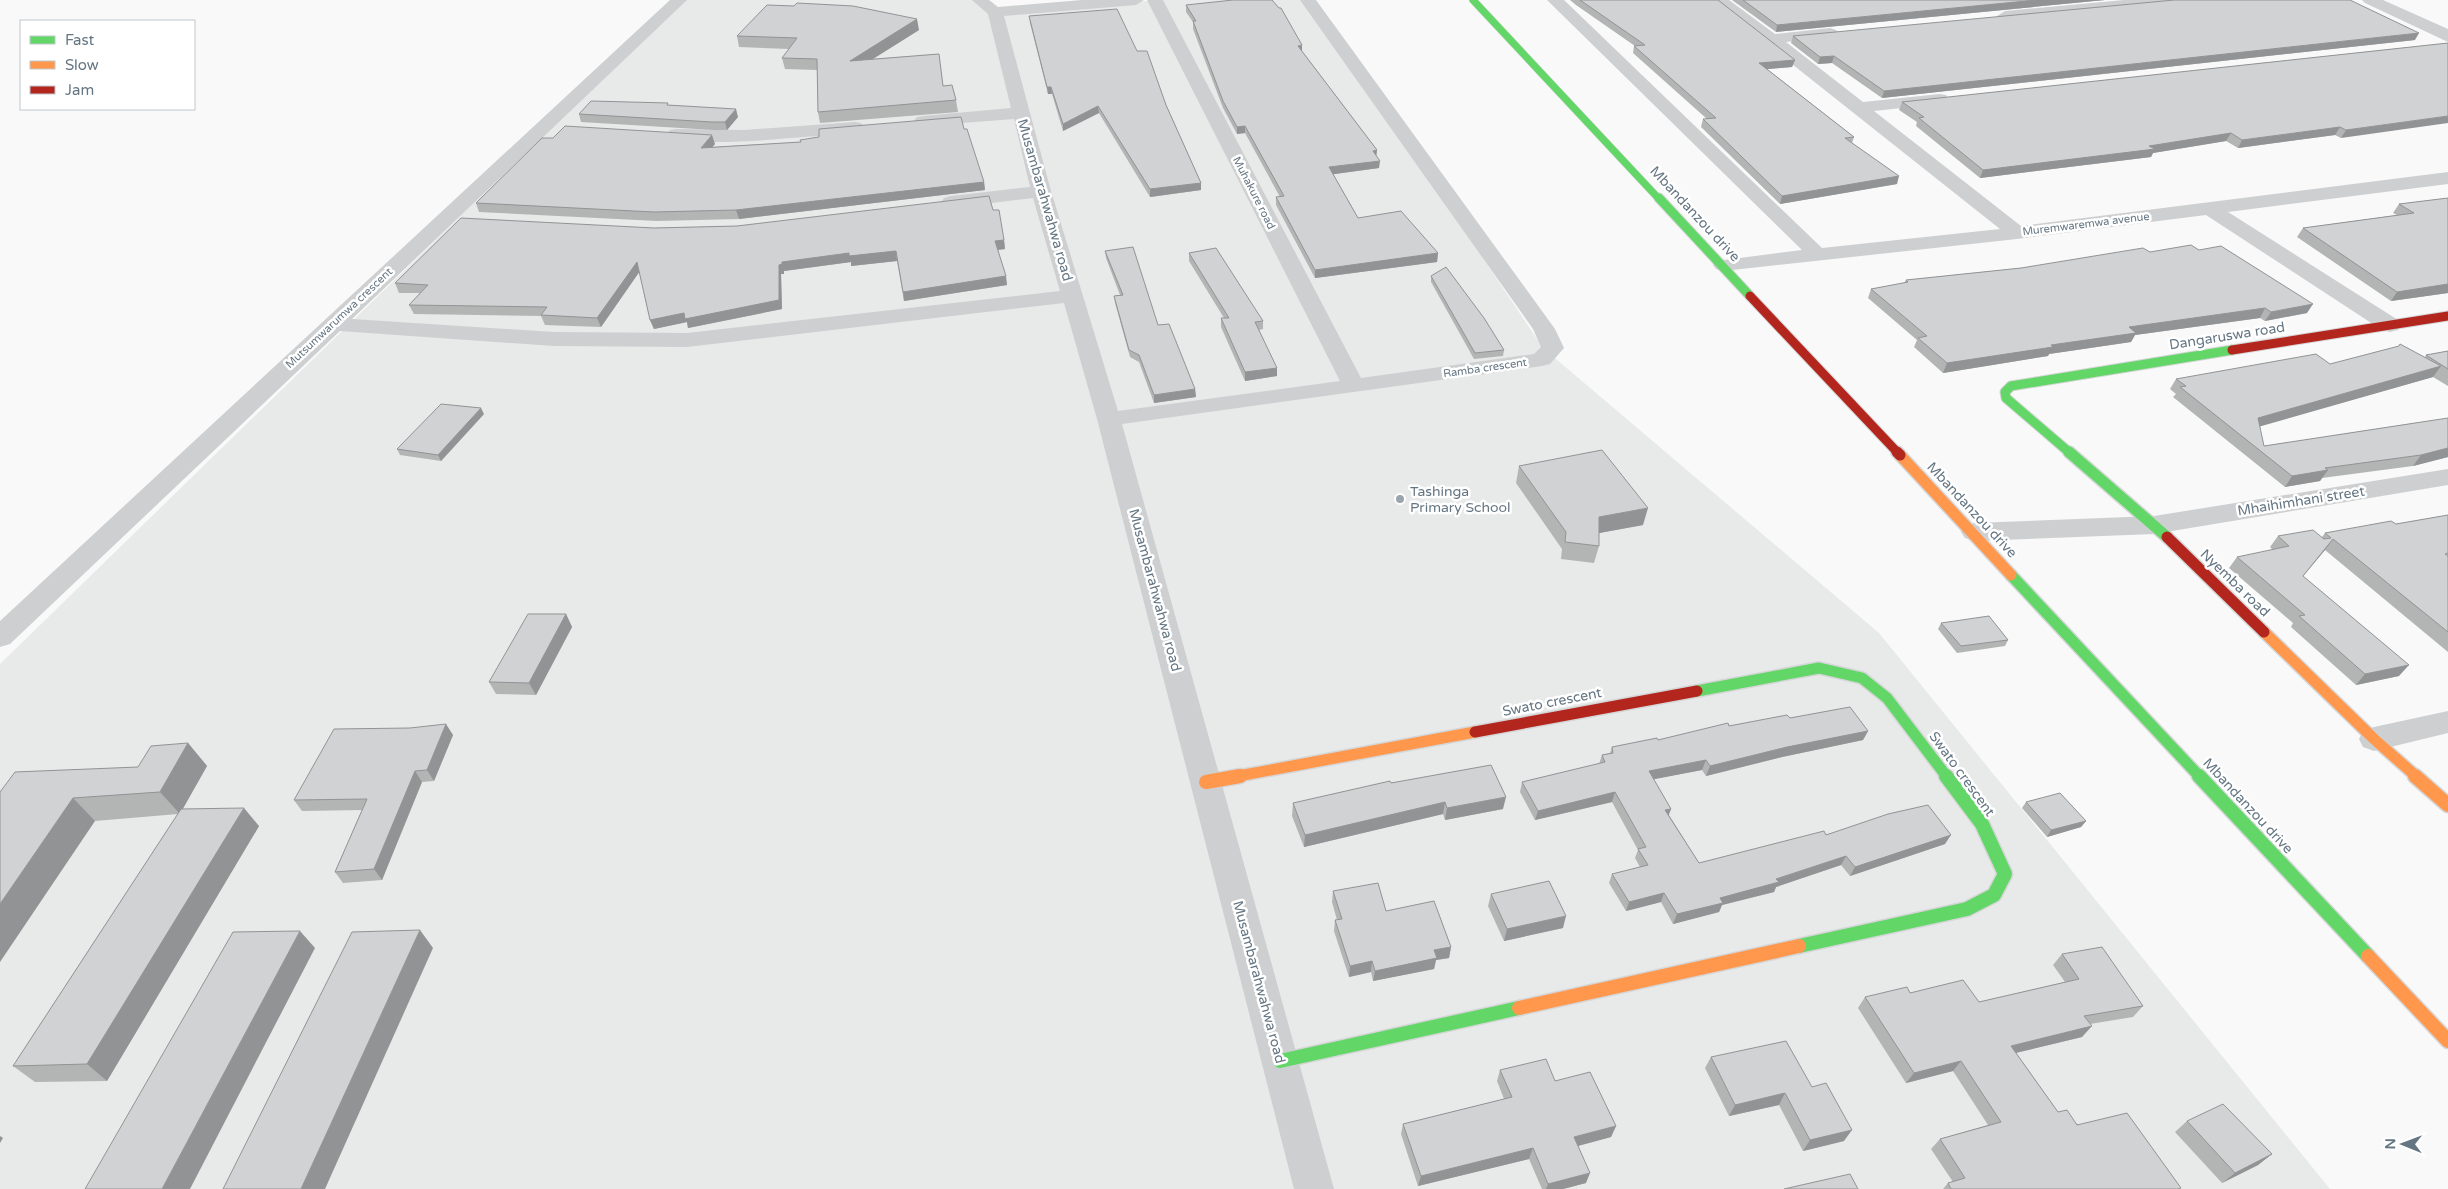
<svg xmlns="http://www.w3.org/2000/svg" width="2448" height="1189" font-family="'Varela Round',sans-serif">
<rect width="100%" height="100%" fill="#f9f9f9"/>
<path fill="#e8e9e9" d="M682,0h300l19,11 161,-11h148l233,348 336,285 451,556h-2330v-525z"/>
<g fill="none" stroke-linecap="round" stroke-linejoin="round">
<defs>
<path id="fast-far3" d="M1473,0l187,200"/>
<g id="fast-far2">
<path d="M1659,198l91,98"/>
<path d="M2070,453l-64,-55 -1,-6 6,-6 221,-36"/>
</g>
<g id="fast-far1">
<path d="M2069,452l98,85"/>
<path d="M2011,575l189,202"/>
<path d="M1697,691l122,-23 43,10 25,20 60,79"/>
</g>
<g id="fast">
<path d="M2199,776l169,180"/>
<path d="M1799,946l168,-37 27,-14 11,-21 -23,-50 -36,-48"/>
<path d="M1280,1061l239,-53"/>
</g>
<g id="slow-far1">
<path d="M1900,455l111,120"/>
<path d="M2264,632l110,107 43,38"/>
<path d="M1233,777l242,-45"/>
</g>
<g id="slow">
<path d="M2415,776l33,29"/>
<path d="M1206,782l34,-6"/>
<path d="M2368,956l80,85"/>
<path d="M1519,1008l280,-62"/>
</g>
<g id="jam-far1">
<path d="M1750,296l148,157"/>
<path d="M2232,350l216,-34"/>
</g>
<g id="jam">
<path d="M1897,452l3,3"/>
<path d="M2167,537l97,95"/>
<path d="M1475,732l222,-41"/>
</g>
</defs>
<use href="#fast-far3" stroke="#d5d6d7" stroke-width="8"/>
<use href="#fast-far2" stroke="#d5d6d7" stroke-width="11"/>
<use href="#fast-far1" stroke="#d5d6d7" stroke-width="14"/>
<use href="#fast" stroke="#d5d6d7" stroke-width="17"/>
<use href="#slow-far1" stroke="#d5d6d7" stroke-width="14"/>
<use href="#slow" stroke="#d5d6d7" stroke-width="17"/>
<use href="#jam-far1" stroke="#d5d6d7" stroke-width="11"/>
<use href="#jam" stroke="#d5d6d7" stroke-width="14"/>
<g fill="#cecfd0" fill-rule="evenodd">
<path d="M670,0h17l-335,319 202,13 133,1 373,-42 -27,-93 -82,10 -7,-2 -3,-4 3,-4 7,-2 79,-9 -16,-68 -91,7 -6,-1 -3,-4 3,-4 6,-1 88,-8 -23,-94 -16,-14h17l9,7 84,-7h62l-8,5 -132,11 47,175 67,220 222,-30 -193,-381h16l198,378 173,-24 7,-7 -8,-18 -233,-329h16l239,329 9,19 -14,16 -8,2 -420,58 212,765h-40l-197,-770 -33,-116 -377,44 -133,-1 -214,-15 -330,313 -10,3v-26z"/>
<path d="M1547,0h17l258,248 178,-19 -289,-229h18l46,34 55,-6 6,2 2,3 -2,3 -50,6 77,60 77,-8 6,1 3,4 -3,4 -6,1 -66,7 147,115 427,-54v12l-220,28 170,108 3,5 -3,5 -8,2 -8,-2 -176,-115 -189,24 -294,32 -7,-2 -3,-4 3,-4 86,-11z"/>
<path d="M2124,0h55l-8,5 -166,16 -8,-5 8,-5z"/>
<path d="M2362,0h21l65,29v13l-83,-39z"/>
<path d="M855,122l6,1 3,4 -3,4c-18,4 -38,5 -57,6 -37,3 -99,9 -134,1l-3,-4 3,-4 6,-1 68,1z"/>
<path d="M2448,469v16l-294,49 -180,7 -9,-3 -4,-6 4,-6 9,-3 180,-7z"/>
<path d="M2448,711v22l-74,18 -11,-4 -4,-8 4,-8 11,-4z"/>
</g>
<use href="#fast-far3" stroke="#63d668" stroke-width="7"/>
<use href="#fast-far2" stroke="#63d668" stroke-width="9"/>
<use href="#fast-far1" stroke="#63d668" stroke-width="11"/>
<use href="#fast" stroke="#63d668" stroke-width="14"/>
<use href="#slow-far1" stroke="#ff974d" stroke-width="11"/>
<use href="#slow" stroke="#ff974d" stroke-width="14"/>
<use href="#jam-far1" stroke="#b3261e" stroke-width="9"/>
<use href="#jam" stroke="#b3261e" stroke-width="11"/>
</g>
<g fill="#b3b5b5">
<path d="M1570,0h148l77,60 -3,7 -25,2 87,68 -2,6 45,41 -117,20 -79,-77 2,-8h4l-74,-66 1,-7h1l-59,-41z"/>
<path d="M1732,0h373l-329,32z"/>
<path d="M1186,5l116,46 75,99 -1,6 3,12 -46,6 25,44 80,35 -1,9 -122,16 -39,-73v-8h4l-35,-64 -8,1 -14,-26 -30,-79v-7l-7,-10z"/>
<path d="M1029,16l108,35 29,54 35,78v7l-51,7 -51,-84 -36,18 -11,-37h-4l-18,-71z"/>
<path d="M919,30l-46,29 66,-5 4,32 13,14 2,12 -138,11 -2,-11 -1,-42 -32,-1 -3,-11 7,-9 -50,-2 -2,-11z"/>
<path d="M1793,36l622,4 -533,58 -50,-35 -14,1 -27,-21z"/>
<path d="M2448,43l-107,95 -6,-3 -97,13 -12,-7 -73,12 -2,4 -171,21 -64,-52 1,-4 -18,-12 3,-8z"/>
<path d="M669,105l69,12 -11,13h-13l-133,-8 -2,-8z"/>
<path d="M964,129l20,53 1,8 -246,29 -82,2 -178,-9 -3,-9 239,-59 -3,3 89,-5z"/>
<path d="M2448,198v95l-57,8 -94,-64 6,-9 94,-13 -4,-2 6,-9z"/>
<path d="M993,210l11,30 1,9 -7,1 9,35 -103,16 -7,-40 -46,5v-4l-67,9v3h-3l1,35 -94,19 -1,-6 -33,7 -4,-9 -11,-48 -38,55 -56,-2 -4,-9 -127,-2 -5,-9 11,-12h-21l-4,-10 259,-55 83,-2z"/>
<path d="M1105,251l53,74 37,64 1,8 -42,6 -15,-41 -9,-5 -15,-54 -1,-7 6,-1 -14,-37z"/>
<path d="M2150,252l157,61 -42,8 -5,-3 -125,17 -4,7 -82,12 -1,2 -105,17 -29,-26 3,-7 -49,-42 3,-9 33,-6 2,-3 115,-12z"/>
<path d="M1189,253l74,68v8l-4,1 18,46 -32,5 -24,-54v-9h3l-35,-57z"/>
<path d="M1431,276l73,74 -1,6 -29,3 -43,-77z"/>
<path d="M2448,351v35l-15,-9 -174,49 5,20 184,-28v39l-35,9 -91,12 -2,3 -35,6 -112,-90 3,-3 -6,-5 6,-10 154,-15 95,-7 1,-2z"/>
<path d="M484,414l-43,47 -41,-6 -3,-6z"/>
<path d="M1519,466l124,59 -44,8v13l-5,17 -33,-4 1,-10 -46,-66z"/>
<path d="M2448,515v137l-123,-102 -22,26 96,100 -43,9 -65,-58 2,-4 -64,-55 8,-11 36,-7 -3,-3 8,-11 44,1 3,-4 71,-9z"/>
<path d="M566,614l6,13 -36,68 -40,-1 -7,-12z"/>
<path d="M1941,623l67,17 -3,6 -48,7 -19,-24z"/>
<path d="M1790,718l78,13 -5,9 -81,17 -76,19 -4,-6 -49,9 18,30 -2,6 30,48 127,-28 119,9 -95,32 -9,-11 -65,22 -2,5 -52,13 -3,7 -46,12 -12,-22 -35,9 -17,-28 3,-9 28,-7 -5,-9 3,-8 -26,-48 -77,18 -15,-28 2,-10 77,-18 3,-9 8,-2 2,-6 46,-7 71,-14z"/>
<path d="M453,735l-19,46 -12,1 -40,98 -39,3 -8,-11 27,-62 -60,1 -8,-11z"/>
<path d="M188,743l19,23 -25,43 77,17 -152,255 -72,1 -22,-16 165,-252 -83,7 -95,-29 138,-25z"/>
<path d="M1391,783l112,26 -58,11 -2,-6 -139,33 -12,-31 1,-13z"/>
<path d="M2026,802l60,19 -5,6 -34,10 -25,-29z"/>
<path d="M1333,891l53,20 65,36 -2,11 -13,2 -2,9 -61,12 -2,-9 -22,5 -15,-46 1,-11h2l-5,-18z"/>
<path d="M1491,894l72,34 -59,13 -16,-35z"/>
<path d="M2062,954l81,52 -10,11 -43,7 -8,13 -66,16 42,59 122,77h-237l5,-6 5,-1 -22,-33 9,-10 48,-14 -35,-54 -47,12 -48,-75 7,-11 45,-4 69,9 86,-20 -12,-17z"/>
<path d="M1711,1057l101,30 32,54 -41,10 -24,-46 -50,11 -24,-48z"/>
<path d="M1500,1070l55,11 61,45 -5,11 -33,9 8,37 -23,6h-21l-13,-30 -111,27 -17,-52 2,-10 101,-25 -7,-18z"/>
<path d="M2187,1121l85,33 -14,11 -36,18 -47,-51z"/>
</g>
<g fill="#929394">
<path d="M2037,0h68l-329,32 1,-7z"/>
<path d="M917,19l2,11 -67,42 -2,-11z"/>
<path d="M2419,33l-4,7 -533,58 2,-7z"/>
<path d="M1302,45v8l-4,-7z"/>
<path d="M1834,56l-2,7 -14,1 2,-7z"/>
<path d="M1795,60l-3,7 -35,3 2,-7z"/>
<path d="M1047,87h4l1,7h-4z"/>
<path d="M1098,106l1,7 -36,18v-7z"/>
<path d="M736,109l2,8 -11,13 -2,-8z"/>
<path d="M2448,116v7l-107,15 5,-8z"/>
<path d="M1245,126v7l-8,1v-7z"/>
<path d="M2340,127l-5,8 -97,13 4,-8z"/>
<path d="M2231,133l-5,8 -73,12 -2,4 -171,21 3,-8z"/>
<path d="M712,135l3,9 -11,13 -3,-9z"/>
<path d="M1377,150l-1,8 -3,-7z"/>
<path d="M1380,161l-1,7 -51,7 1,-8z"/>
<path d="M1899,176l-2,8 -117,20 2,-8z"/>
<path d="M984,182l1,8 -246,29 -3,-9z"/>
<path d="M1201,183v7l-51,7v-8z"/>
<path d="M1004,240l1,9 -9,1 -1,-9z"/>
<path d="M896,251l1,10 -46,5v-4l-67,9v3h-3l1,35 -94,19 -1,-6 -33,7 -4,-9 34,-7 95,-48 3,-3 67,-9z"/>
<path d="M1438,253l-1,9 -122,16v-8z"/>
<path d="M637,262l3,9 -39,56 -4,-9z"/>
<path d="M1006,276l1,9 -103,16 -1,-9z"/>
<path d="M2448,284v9l-57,8 6,-9z"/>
<path d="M2313,304l-6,9 -42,8 6,-9z"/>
<path d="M2265,308l-5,10 -125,17 -4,7 -82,12 -1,2 -105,17 4,-10 104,-18 78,-18z"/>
<path d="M2441,366l-8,11 -182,52 7,-11z"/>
<path d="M1277,368v8l-32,5v-9z"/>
<path d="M1195,389l1,8 -42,6v-8z"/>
<path d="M481,408l3,6 -43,47 -3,-6z"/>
<path d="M2448,448v9l-35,9 8,-11z"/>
<path d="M2328,470l-8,11 -35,6 7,-11z"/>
<path d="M1648,508l-5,17 -49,9 5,-17z"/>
<path d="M2333,539l-8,11 -31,37 9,-11z"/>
<path d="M566,614l6,13 -36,68 -7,-12z"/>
<path d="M2409,665l-10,11 -43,9 9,-11z"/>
<path d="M446,724l7,11 -19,46 -7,-11z"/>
<path d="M1868,731l-5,9 -81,17 -76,19 4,-10 77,-19z"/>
<path d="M188,743l19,23 -27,48 -20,-22z"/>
<path d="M1706,760l-4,10 -57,11 4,-10z"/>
<path d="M415,771l7,11 -40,98 -8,-11z"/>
<path d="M1615,792l-3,10 -77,18 3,-9z"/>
<path d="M1506,797l-3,12 -58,11 2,-12z"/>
<path d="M73,798l22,23 -95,141v-58z"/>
<path d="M1445,802l-2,12 -139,33 1,-12z"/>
<path d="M244,808l15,18 -152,255 -20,-17z"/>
<path d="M1671,809l-4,9 -2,-8z"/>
<path d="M2086,821l-5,6 -34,10 4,-7z"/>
<path d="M1951,835l-6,9 -95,32 5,-9z"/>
<path d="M1846,856l-5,9 -65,22 -2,5 -52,13 -3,7 -46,12 4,-10 43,-16z"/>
<path d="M1664,893l-3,9 -35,9 3,-9z"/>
<path d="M1566,916l-3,12 -59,13 3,-12z"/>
<path d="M420,930l13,18 -108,241h-24z"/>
<path d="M300,931l15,17 -125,241h-28z"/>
<path d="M1451,947l-2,11 -13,2 -2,9 -61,12 2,-10 59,-21z"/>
<path d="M1372,961l-1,11 -22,5 1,-11z"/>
<path d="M2092,1026l-10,11 -80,19 9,-10z"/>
<path d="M1961,1061l-8,10 -47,12 8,-10z"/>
<path d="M1785,1093l-6,12 -50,11 6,-11z"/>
<path d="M1616,1126l-5,11 -41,11 4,-11z"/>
<path d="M1852,1130l-8,11 -41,10 7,-11z"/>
<path d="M0,1136l3,2 -3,5z"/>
<path d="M1533,1148l-4,11 -111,27 3,-10z"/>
<path d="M2272,1154l-14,11 -36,18 13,-10z"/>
<path d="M1590,1173l-4,10 -23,6h-17l2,-5z"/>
</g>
<g fill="#d0d2d3" stroke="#929394">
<path d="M1233,0h39l7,8h2l21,37 -4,1 79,104 -4,1 7,10 -51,6 29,51 43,-7 37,42 -123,17 -39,-73 8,-1 -39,-70 -8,1 -14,-26 -30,-80h3l-10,-16z"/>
<path d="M1580,0h138l77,60 -36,3 95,74 -9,1 54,38 -117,20 -79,-77 13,-1 -82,-72 11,-1z"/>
<path d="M1743,0h294l-260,25z"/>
<path d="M2174,0h176l69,33 -535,58 -50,-35 -14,1 -27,-21z"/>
<path d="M797,3l56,3 64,13 -67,42 89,-7 4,32 9,-1 4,15 -138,12 -1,-53 -35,-1 15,-20 -60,-2 30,-31 27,1z"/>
<path d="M1117,9l20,42h10l19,54 35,78 -51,6 -52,-83 -35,18 -12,-37h-4l-18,-71z"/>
<path d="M2448,43v73l-102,14 -6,-3 -98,13 -11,-7 -82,13 6,3 -172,21 -64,-52 5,-1 -22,-15z"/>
<path d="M591,101l77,2 -1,2 69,4 -11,13h-13l-133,-8z"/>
<path d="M961,117l3,12h3l17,53 -248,28 -82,2 -178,-9 66,-65h11l12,-12 147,9 -11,13 100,-6 -1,-2 19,-3v-8z"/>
<path d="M989,196l4,14h6l5,30 -9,1 11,35 -103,16 -7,-41 -47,5v-3l-67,9v2l-3,1v35l-94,19 -1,-6 -34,7 -13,-58 -40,56 -56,-3 6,-8 -138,-2 19,-20 -33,-2 66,-65 193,10 83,-2z"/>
<path d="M2448,198v86l-51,8 -94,-64 111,-15 -15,-9z"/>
<path d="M2191,245l8,5 22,-4 92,58 -42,8 -6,-4 -136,19 7,6 -85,12 2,2 -106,16 -29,-25 9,-2 -56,-47 37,-7 -2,-2 115,-12 122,-20 7,4z"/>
<path d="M1133,247l25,78 11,-1 26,65 -41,6 -15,-40 -10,-5 -15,-54 9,-1 -18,-44z"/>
<path d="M1216,248l47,73 -8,1 22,46 -32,4 -24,-54h8l-40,-65z"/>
<path d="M1446,267l38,51 20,32 -29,3 -44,-77z"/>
<path d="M2400,344l41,22 -183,52 6,28 184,-28v30l-27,7 -96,13 3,2 -36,6 -112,-89 6,-1 -10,-7 140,-25 14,10 69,-18z"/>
<path d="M2448,351v18l-22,-14z"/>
<path d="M441,404l40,4 -43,47 -41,-6z"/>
<path d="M1602,450l46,58 -49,9v29l-34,-4 1,-10 -47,-66z"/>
<path d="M2448,515v38l-3,1 3,2v76l-115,-93 -30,37 106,89 -44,9 -66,-58 6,-1 -68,-58 52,-11 -11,-10 35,-6 11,9 7,-1 -6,-5 66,-12 5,3z"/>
<path d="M528,614h38l-37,69 -40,-1z"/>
<path d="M1989,616l19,24 -47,6 -20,-23z"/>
<path d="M1850,707l18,24 -81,16 -77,19 -4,-6 -57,11 22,38 -6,1 34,53 125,-32 2,4 62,-21 40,-9 23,30 -96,32 -9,-11 -70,23 3,3 -59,16 3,5 -46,11 -13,-21 -35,9 -17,-28 36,-9 -10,-16 8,-2 -31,-55 -77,19 -16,-29 83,-20 -3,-7 11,-2 -1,-6 45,-9 1,2 70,-17 1,3 58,-11 3,3z"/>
<path d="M446,724l-19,46 -12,1 -41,98 -39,3 32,-73 -73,1 40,-71 76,-1z"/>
<path d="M188,743l-28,49 -87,6 -73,106v-112l15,-20 123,-5 13,-21z"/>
<path d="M1491,765l15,32 -59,11 -2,-6 -140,33 -12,-32 97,-22 1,2z"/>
<path d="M2060,793l26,28 -35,9 -25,-28z"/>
<path d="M244,808l-157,256 -74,2 168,-257z"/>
<path d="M1549,881l17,35 -59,13 -16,-35z"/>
<path d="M1378,883l8,28 48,-10 17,46 -17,3 3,8 -62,13 -3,-10 -22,5 -15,-46 7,-1 -9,-28z"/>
<path d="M420,930l-119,259h-78l129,-257z"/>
<path d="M300,931l-138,258h-77l148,-257z"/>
<path d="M2102,947l41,59 -59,10 8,10 -81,20 47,66 9,-2 10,15 50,-12 54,75 -3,1h-227l-3,-6 17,-5 -25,-39 61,-17 -40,-61 -47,12 -49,-76 42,-10 3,6 53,-13 16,22 100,-23 -17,-25z"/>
<path d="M1786,1041l26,46 14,-4 26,47 -42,10 -25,-47 -50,12 -24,-48z"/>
<path d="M1546,1059l9,22 35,-9 26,54 -42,11 16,36 -42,11 -15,-36 -112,28 -18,-52 109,-27 -12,-27z"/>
<path d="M2223,1104l49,50 -37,19 -48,-52z"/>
<path d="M1850,1174l8,15h-74z"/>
</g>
<circle fill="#99a4ac" stroke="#fff" stroke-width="2" cx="1400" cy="499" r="5"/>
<g text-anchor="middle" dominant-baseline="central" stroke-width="5" stroke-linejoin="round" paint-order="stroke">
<g font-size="11" fill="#657683" stroke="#fff">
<text transform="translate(1254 193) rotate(63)">Muhakure road</text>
<text transform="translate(2086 224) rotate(-7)">Muremwaremwa avenue</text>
<text transform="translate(339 318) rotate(-43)">Mutsumwarumwa crescent</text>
<text transform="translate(1485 368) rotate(-8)">Ramba crescent</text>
</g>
<g font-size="14" fill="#657683" stroke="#fff">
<text transform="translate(1045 200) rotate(74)">Musambarahwahwa road</text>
<text transform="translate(1695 214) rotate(47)">Mbandanzou drive</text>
<text transform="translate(2227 336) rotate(-9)">Dangaruswa road</text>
<text transform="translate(2301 501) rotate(-9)">Mhaihimhani street</text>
<text transform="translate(1972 510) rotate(47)">Mbandanzou drive</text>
<text transform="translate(2235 583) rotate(44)">Nyemba road</text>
<text transform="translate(1155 590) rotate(75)">Musambarahwahwa road</text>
<text transform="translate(1552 702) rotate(-11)">Swato crescent</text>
<text transform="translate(1962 774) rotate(54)">Swato crescent</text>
<text transform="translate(2248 806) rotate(47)">Mbandanzou drive</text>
<text transform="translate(1259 982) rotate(75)">Musambarahwahwa road</text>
</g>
<g font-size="14" fill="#657683" stroke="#fff" text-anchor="start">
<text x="1410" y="491">Tashinga<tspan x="1410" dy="16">Primary School</tspan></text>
</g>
</g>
<rect x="20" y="20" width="175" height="90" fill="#ffffff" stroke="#c1c8cd"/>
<rect x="30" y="36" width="25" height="8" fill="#63d668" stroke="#c1c8cd"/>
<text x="65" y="45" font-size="15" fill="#657683">Fast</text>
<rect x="30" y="61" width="25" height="8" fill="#ff974d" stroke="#c1c8cd"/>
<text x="65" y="70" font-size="15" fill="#657683">Slow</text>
<rect x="30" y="86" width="25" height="8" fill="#b3261e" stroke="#c1c8cd"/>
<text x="65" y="95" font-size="15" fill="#657683">Jam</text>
<g transform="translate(2403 1144) rotate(271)" stroke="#ffffff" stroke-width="4" paint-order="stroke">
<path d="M0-4L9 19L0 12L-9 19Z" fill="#657683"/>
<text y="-8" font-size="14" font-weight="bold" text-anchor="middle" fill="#657683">N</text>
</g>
</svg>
